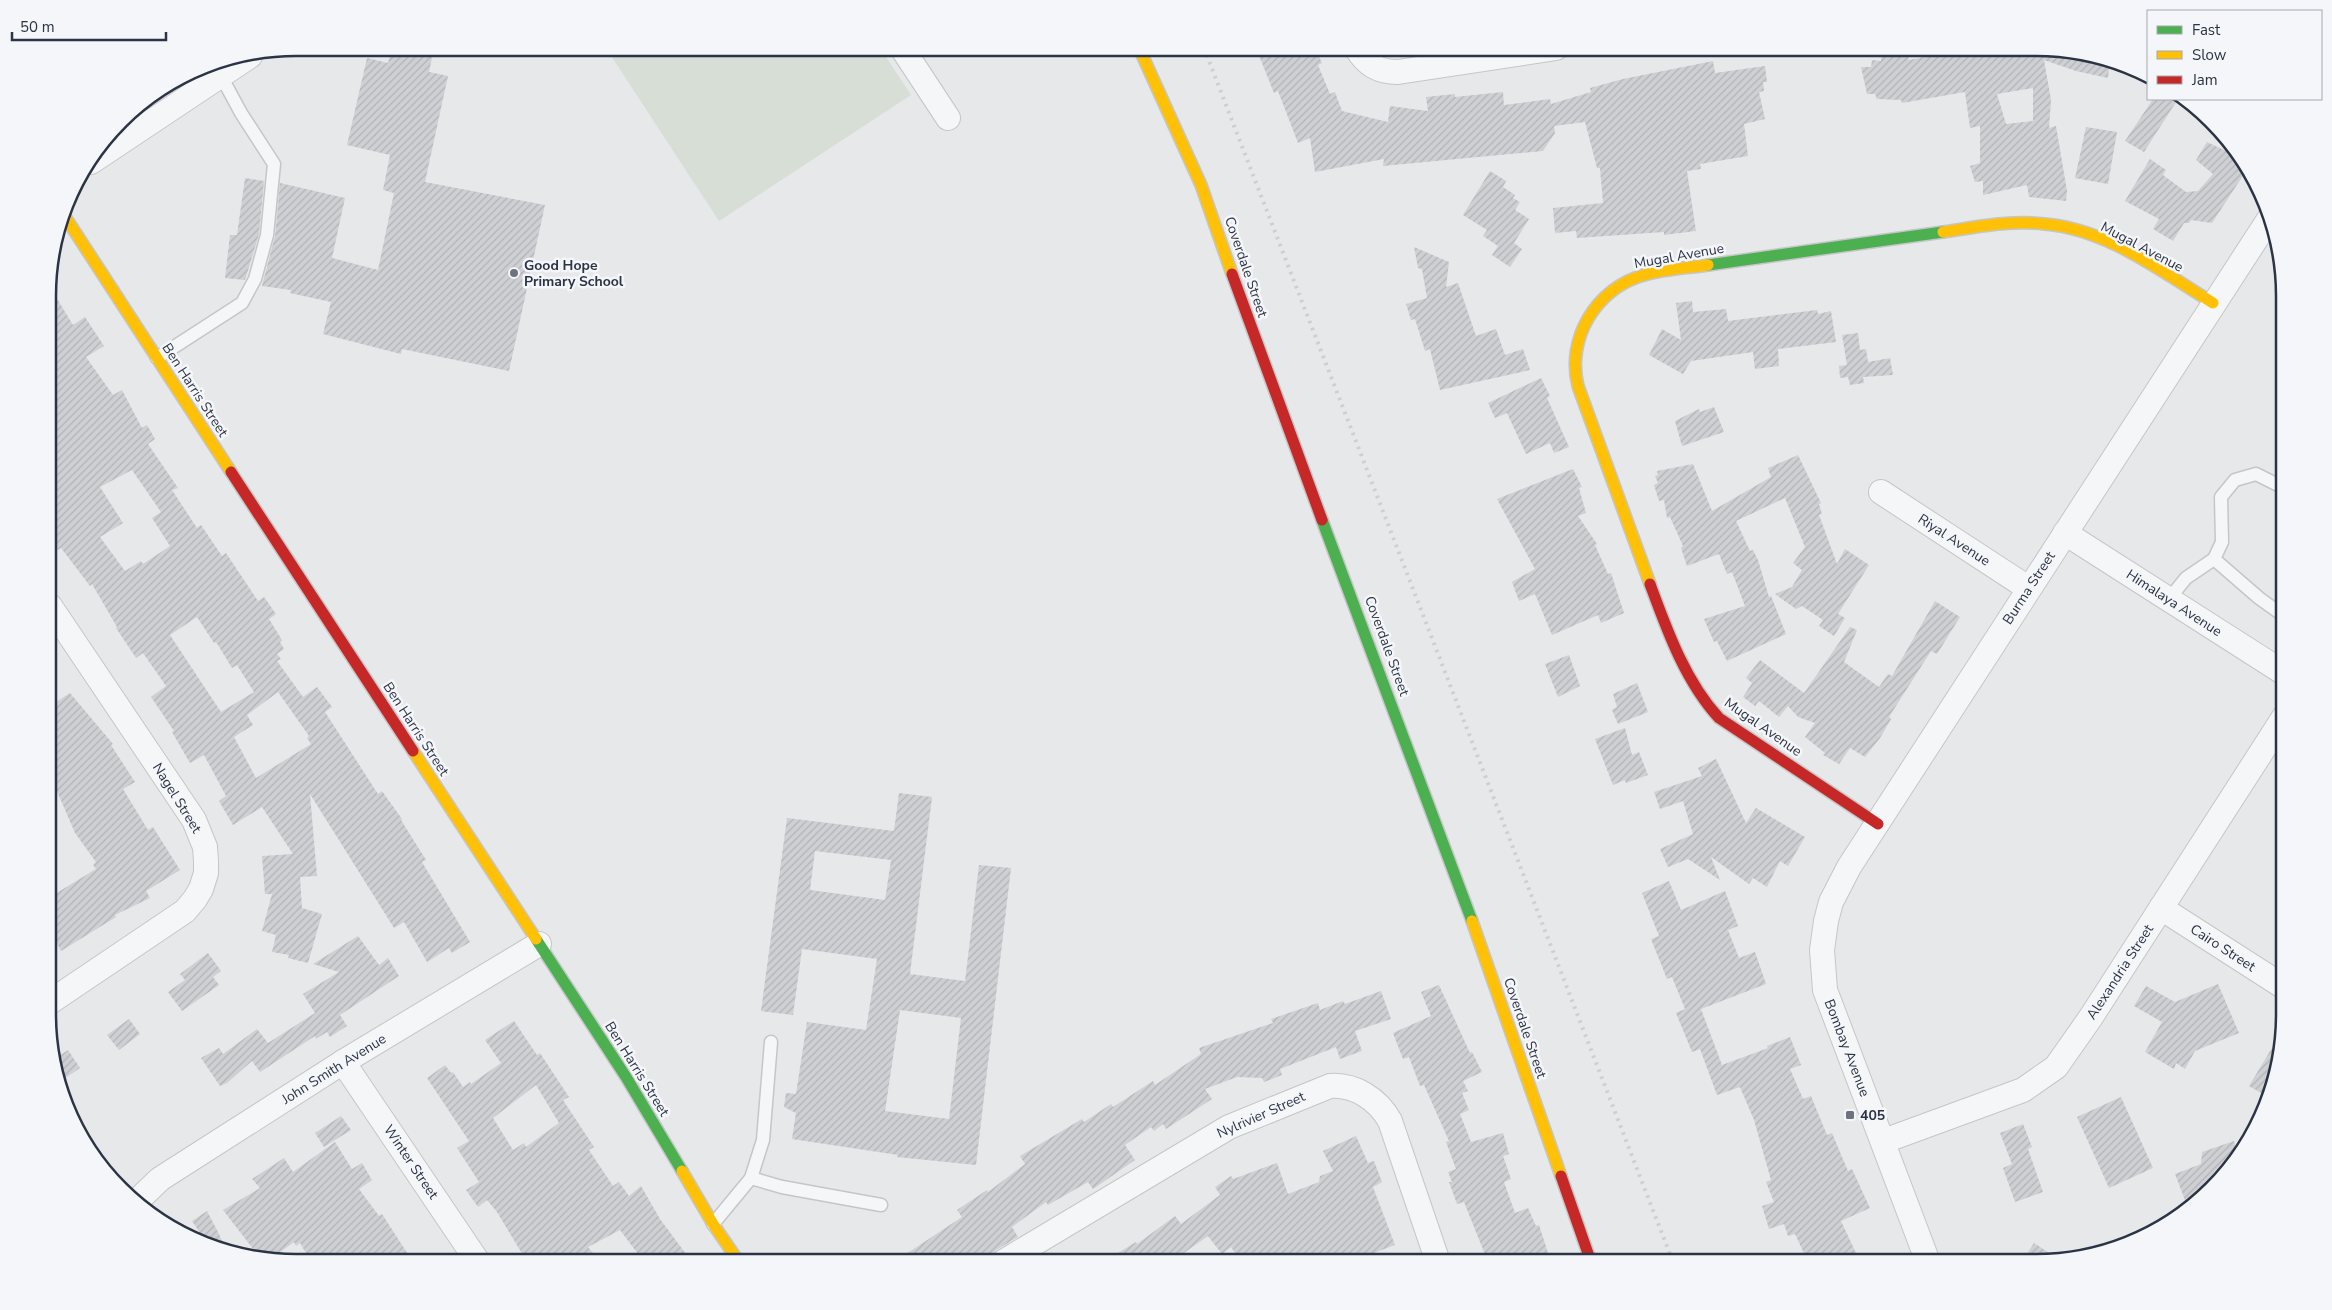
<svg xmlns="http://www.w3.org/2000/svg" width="2332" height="1310" font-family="'Nunito Sans',sans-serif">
<defs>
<pattern id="building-hatch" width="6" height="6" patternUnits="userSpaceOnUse" patternTransform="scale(1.25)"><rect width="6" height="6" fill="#ced0d3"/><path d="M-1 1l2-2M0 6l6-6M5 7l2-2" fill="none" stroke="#b1b3b6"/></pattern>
</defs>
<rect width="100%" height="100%" fill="#e6e8ea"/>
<path fill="#d6ded6" d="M606,48h274l31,47 -192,126z"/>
<g fill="url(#building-hatch)" fill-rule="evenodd">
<path d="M392,48h42l-5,24 19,4 -23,106 120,23 -36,166 -107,-22 -1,5 -78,-20 8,-32 -41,-9 1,-3 -29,-4 13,-50 5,-53 65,15 -13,60 46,12 16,-77 -11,-3 7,-35 -43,-10 20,-87 21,5z"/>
<path d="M1256,48h59l7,15 -4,2 12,29 5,-2 7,19 46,11 2,-16 38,5 -2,-14 29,-3v3l48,-5 1,13 46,-6 1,5 40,-12 -1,-4 33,-9 90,-18 2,12 50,-7 2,16h-4l1,9 -5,1 6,27 -21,5 4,32 -48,8 1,5 -14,2 9,60 -32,4v-3l-87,6 -1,-7 -21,2 -2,-25 50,-5 -3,-35h-3l-12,-46 -31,4 1,7 -12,18 -160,15 1,-7 -69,13 -5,-34 -12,5 -20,-52 -4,2z"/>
<path d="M1881,48h25l3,12 62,-12h66l64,8 9,4 -2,18 -32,-7 -32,-11 7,40 -2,28 7,-2 11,65 -1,10 -37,-4 -2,-12 -44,10v-14l-8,1 -5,-16 10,-3v-37l-10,2 -5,-36 -63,11 -1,-3 -24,-1 -2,-5h-8l-6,-27h10l1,-7 9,1zM2033,88v33l-27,3 -9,-30z"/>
<path d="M2153,99h25l-34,53 -19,-11z"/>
<path d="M2086,127l31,5 -9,52 -33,-6z"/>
<path d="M2207,142l36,17 5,9 -36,55 -21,-3 -2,3h-5l-11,18 -20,-12 6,-10 -34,-18 25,-42 16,11 -3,5 23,17 12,-1 15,-17 -17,-14z"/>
<path d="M1490,171l16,10 -3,6 12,8 -2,3 7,4 -5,8 14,9 -15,24 8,6 -12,18 -18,-12 6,-9 -15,-10 4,-6 -24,-15z"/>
<path d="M245,178l19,3 -5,53 -14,46 -20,-2 5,-43h7z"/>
<path d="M1414,247l35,15 -3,25 12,-4 18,53 20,-7 9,26 18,-6 7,21 -90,20 -10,-41 -5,2 -10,-32 -4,1 -5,-16 21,-6 -5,-29 -4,-1z"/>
<path d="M50,287l23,38 12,-8 19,29 -18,11 27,38 9,-5 20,38 5,-3 8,14 -7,5 30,44 -6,2 25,38 4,-3 21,31 4,-3 32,48 6,-4 12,17 -7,5 13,21 -2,2 4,7 -7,5 4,5 -4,2 26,36 14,-10 15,20 -7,5 53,82 4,-3 20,28 -1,1 25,40 -4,2 48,80 -18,11 -3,-5 -22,14 -23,-40 -10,6 -84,-134 7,82 -17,1 2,31 20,6 -14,49 -20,-5 1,-3 -17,-3 4,-17 -14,-4 10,-37h-7l-3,-38 31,-2 -31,-47 -29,18 -14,-24 7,-5 -22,-41 -14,8 -18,-31 2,-1 -23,-34 15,-11 -23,-33 -7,5 -20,-30 1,-1 -25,-43 -2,2 -29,-38 -3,2 -8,-14zM132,470l29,42 -9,6 18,28 -27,18 -2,-3 -16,10 -25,-34 23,-14 -23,-36zM197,617l17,26 2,-1 16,26 5,-3 17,27 -33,20 -51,-77zM278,692l31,44 -2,2 4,6 -55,34 -22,-41 19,-12 -6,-10z"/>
<path d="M1692,301l1,11 33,-3 2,12 89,-11 1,4 13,-3 5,31 -58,7 1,17 -24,3 -2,-17 -62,9 -8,13 -34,-19 13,-26 19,11 -5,-37z"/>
<path d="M1858,333l2,17 6,-1 2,13 22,-4 3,17 -30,2 1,6 -14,2 -2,-8 -8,1 -1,-12 8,-1 -5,-30z"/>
<path d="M1541,378l9,18 -3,2 22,49 -15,6 -4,-10 -24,11 -19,-41 -12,5 -7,-15z"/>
<path d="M1714,407l10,25 -42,14 -7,-25 24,-12 1,3z"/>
<path d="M1798,455l23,48 -2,1 3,10 -3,1 18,49 8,-15 24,16 -31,49 7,4 -11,18 -15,-10 4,-6 -21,-14 -6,3 -21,-15 17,-7 10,-17 -9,-7 12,-16 -20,-49 -49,23 14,30 3,-1 5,10 11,37 2,-1 15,38 -59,27 -10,-20 -3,1 -10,-23 41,-13 -13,-34 -5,2 -8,-20 -32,12 -6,-18 2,-2 -13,-29 -3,1 -3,-18 -5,1 -5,-16 4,-2 -3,-7 3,-1 -1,-4 36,-7 19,47 59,-34 -3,-9z"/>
<path d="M1573,469l9,18 -3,1 7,25 -8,3 19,28 -2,1 13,29 3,-1 13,40 -23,10 -3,-8 -46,20 -17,-41 -16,7 -7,-19 23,-13 -38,-70z"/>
<path d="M1935,601l25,16 -23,37 -6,-3 -42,66 2,2 -11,19 -15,19 -15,-9 -11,16 -16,-9 2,-2 -20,-16 10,-14 -17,-6 -10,-11 -9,11 -20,-16 -4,5 -12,-9 9,-14 -6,-5 14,-18 44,33 46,-66 7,3 -13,32 35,25 9,-13 4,2z"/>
<path d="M1569,655l11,31 -22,11 -13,-33z"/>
<path d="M1637,683l11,29 -30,12 -6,-14 5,-3 -4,-13z"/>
<path d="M70,693l43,51 -2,1 24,37 -12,7 25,41 5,-3 27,43 -34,21 4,7 -35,17 1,2 -55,34 -11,-21v-33l46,-28 -3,-4 3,-3 -21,-29 -25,-58v-69z"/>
<path d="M1625,728l7,27 7,-3 9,23 -22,8 -1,-3 -12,5 -18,-46z"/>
<path d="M1716,759l30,64 10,-15 49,29 -17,29 -8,-5 -13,26 -14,-9 -4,6 -38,-27 9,23 -32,-21 -20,8 -8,-18 33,-15 -10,-33 -23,8 -6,-17 48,-16 -4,-8z"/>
<path d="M899,793l33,4 -22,177 55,7 14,-116 32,3 -35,297 -79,-8 1,-2 -106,-16 4,-26 -12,-6 2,-14 10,1 11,-72 59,8 11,-71 -75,-10 -9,66 -32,-4 26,-193 107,13zM815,851l76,9 -6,40 -75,-10zM900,1010l61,8 -12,101 -64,-8z"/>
<path d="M1669,881l12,29 44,-19 13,35 -10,4 11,28 16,-6 11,32 -65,25 21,56 46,-17 -1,-2 23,-9 11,28 -11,4 13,30 8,-3 16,39 5,-2 16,38 4,-2 18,39 -29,13 15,32 -20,9h-28l-13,-28 -7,2 -4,-12 -15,5 -7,-23 12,-4 -8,-20 5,-2 -17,-60 -14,-33 -23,8 -17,-46 -8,3 -16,-39 9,-4 -13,-32 -5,2 -16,-40 8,-3 -17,-43z"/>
<path d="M358,936l21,29 9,-7 11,18 -59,39 7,11 -17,11 -3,-5 -11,7 -1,-3 -55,36 -8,-11 -25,22 -7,3 -19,-28 18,-10 4,6 34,-25 11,14 47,-30 -12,-19 36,-22 -26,-8z"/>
<path d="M208,953l13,18 -8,6 6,8 -37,26 -14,-19 17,-12 -5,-6z"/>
<path d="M2218,984l21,49 -44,18 -10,18 -9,-6 -2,6 -29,-17 17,-30 -28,-16 12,-20 29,16z"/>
<path d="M1439,985l31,68 2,-1 10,20 -19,9 5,10 -6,2 7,17 -9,4 11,28 32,-9 6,21 -6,2 8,23 -7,3 11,31 13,-5 8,18 3,-1 12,37h-63l-24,-60 -7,2 -8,-22h3l-4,-10 8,-3 -10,-27 3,-1 -25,-56 -4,1 -11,-29 -6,2 -10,-26 38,-17 -10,-24z"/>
<path d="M1381,991l10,28 -36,12 7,20 -22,8 -4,-12 -56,22 2,6 -18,7 -2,-4 -25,-1 -32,12 7,10 -46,30 -3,-5 -9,7 -3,-4 -26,18 10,15 -42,29 -5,-7 -40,23 -2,-3 -34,25 6,10 -22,13 -13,12h-8l-5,-8 -14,8h-62l68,-45 -5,-7 30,-20 1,2 37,-28 -5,-8 62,-37 2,3 27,-18 2,3 40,-26 2,4 46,-31 -2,-6 74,-25 -2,-4 47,-16 2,7 23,-9 2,3z"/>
<path d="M129,1019l11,15 -21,16 -12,-15z"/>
<path d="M514,1021l23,34 3,-2 29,44 -6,3 31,47 -5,3 24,36 6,-4 10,14 12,-10 19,33 32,43h-48l-24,-32 -32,17 12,15h-73l-30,-50 -10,-12 -9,7 -12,-17 13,-8 -22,-34 12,-7 -42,-63 18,-13 6,8 2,-1 10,15 7,-5 1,2 30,-21 -16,-23zM536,1085l23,38 -33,24 -2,-4 -11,7 -20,-32z"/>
<path d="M2284,1028l-8,51 -8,18 -19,-11z"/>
<path d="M68,1050l12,18 -22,15 -5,-23z"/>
<path d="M2121,1097l32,71 -44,20 -32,-71z"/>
<path d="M341,1116l10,14 -27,17 -9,-14z"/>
<path d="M2023,1124l9,23 -4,2 15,43 -28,10 -12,-34 9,-4 -12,-31z"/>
<path d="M1356,1136l12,27 6,-2 8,21 -9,5 22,58 -45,17h-109l-10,-15 -9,7 -14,-18 -37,26h-68l33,-20 1,2 38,-28 6,8 39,-29 -5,-8 16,-11 2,3 44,-16 11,31 31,-12 1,-6 13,-5 -10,-20z"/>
<path d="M2234,1141l5,15 -16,22 -35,30 -13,-34 26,-10 1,-12z"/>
<path d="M335,1142l17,27 10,-6 10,17 -13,9 20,27 3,-2 31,48h-102l-11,-19 -4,3 -2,-4 -23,17 -11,-1 -37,-48 37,-22 -8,-9 32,-21 9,14z"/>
<path d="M207,1211l12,23 8,18 -29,-12 4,-4 -10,-15z"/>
<path d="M2034,1243l26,17 -38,2z"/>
</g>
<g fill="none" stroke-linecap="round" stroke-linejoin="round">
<defs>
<g id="lane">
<path d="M157,358l85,-55 13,-24 12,-44 7,-71 -33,-51 -20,-37"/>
<path d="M2214,559l45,39 25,18"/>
<path d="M2169,599l17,-21 28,-19 8,-17 -1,-45 14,-17 21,-6 28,14"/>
<path d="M751,1178l31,9 99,18"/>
<path d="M713,1224l38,-46 12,-38 8,-98"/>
</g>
<g id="street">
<path d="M902,48l46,70"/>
<path d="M1356,48c11,17 22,24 42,24l158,-24"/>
<path d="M91,162l159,-106"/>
<path d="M1881,492l147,96"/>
<path d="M2065,533l219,140"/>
<path d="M50,606l144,214 11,27 1,14v12l-5,16 -6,10 -10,12 -135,91"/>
<path d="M2161,908l123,79"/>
<path d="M343,1062l135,200"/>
<path d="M1884,1141l139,-51 33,-23 35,-50 193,-300"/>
<path d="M135,1203l25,-24 183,-117 196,-118"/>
<path d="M1003,1262l226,-135 101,-41c24,-2 48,13 60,35l48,141"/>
<path d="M1928,1262l-103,-272 -3,-40 4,-29 5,-19 18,-35 422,-651"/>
</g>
<g id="fast">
<path d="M1708,265l235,-33"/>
<path d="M1322,520l150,401"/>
<path d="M536,939l90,138 56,94"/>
</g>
<g id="slow">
<path d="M1139,48l62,137 31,89"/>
<path d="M64,215l167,257"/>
<path d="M1943,232c34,-5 68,-12 102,-8 62,5 117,48 168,79"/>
<path d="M1650,584l-72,-198c-12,-47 18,-98 66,-111 20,-6 43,-7 64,-10"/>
<path d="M413,751l123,188"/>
<path d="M1472,921l89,255"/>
<path d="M682,1171l31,53 26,38"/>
</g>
<g id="jam">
<path d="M1232,274l90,246"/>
<path d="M231,472l182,279"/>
<path d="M1650,584c17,46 35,97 69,134l159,106"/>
<path d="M1561,1176l30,86"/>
</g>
</defs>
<use href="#lane" stroke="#c4c6c8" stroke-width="15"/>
<use href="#street" stroke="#c4c6c8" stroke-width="26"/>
<use href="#fast" stroke="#c4c6c8" stroke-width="14"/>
<use href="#slow" stroke="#c4c6c8" stroke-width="14"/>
<use href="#jam" stroke="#c4c6c8" stroke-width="14"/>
<use href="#lane" stroke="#f5f6f7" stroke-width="12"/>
<use href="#street" stroke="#f5f6f7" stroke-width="24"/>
<use href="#fast" stroke="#4caf50" stroke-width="11"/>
<use href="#slow" stroke="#ffc107" stroke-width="11"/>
<use href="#jam" stroke="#c62828" stroke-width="11"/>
<path stroke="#cecfd2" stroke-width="4" stroke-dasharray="2.5 5" stroke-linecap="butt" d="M1204,48l469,1214"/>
</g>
<g fill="#6c737f" stroke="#f4f6f9" stroke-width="2">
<circle cx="514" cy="273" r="5"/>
<rect x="1845" y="1110" width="10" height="10" rx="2.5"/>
</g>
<g text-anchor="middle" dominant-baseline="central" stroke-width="5" stroke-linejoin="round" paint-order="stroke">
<g font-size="14" fill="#2b3445" stroke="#f4f6f9">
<text transform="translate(2142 247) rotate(28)">Mugal Avenue</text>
<text transform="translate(1679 256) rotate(-10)">Mugal Avenue</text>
<text transform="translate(1246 267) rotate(71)">Coverdale Street</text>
<text transform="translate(195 390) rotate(57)">Ben Harris Street</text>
<text transform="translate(1954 540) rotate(33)">Riyal Avenue</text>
<text transform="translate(2029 588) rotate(-57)">Burma Street</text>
<text transform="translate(2174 603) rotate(33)">Himalaya Avenue</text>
<text transform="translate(1387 646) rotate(70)">Coverdale Street</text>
<text transform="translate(1763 727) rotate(35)">Mugal Avenue</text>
<text transform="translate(416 729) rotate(57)">Ben Harris Street</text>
<text transform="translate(177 798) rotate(58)">Nagel Street</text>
<text transform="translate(2223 948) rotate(33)">Cairo Street</text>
<text transform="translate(2120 972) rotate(-57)">Alexandria Street</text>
<text transform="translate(1525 1028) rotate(71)">Coverdale Street</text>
<text transform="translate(1847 1048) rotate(69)">Bombay Avenue</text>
<text transform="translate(334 1069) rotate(-32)">John Smith Avenue</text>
<text transform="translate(637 1069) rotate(58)">Ben Harris Street</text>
<text transform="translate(1261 1115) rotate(-24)">Nylrivier Street</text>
<text transform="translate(411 1162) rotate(56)">Winter Street</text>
</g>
<g font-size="14" font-weight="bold" fill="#2b3445" stroke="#f4f6f9" text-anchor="start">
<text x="524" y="265">Good Hope<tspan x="524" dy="16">Primary School</tspan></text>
<text x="1860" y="1115">405</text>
</g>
</g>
<path d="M0 0H2332V1310H0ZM296 56H2036A240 240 0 0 1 2276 296V1014A240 240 0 0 1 2036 1254H296A240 240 0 0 1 56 1014V296A240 240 0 0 1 296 56Z" fill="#f4f6f9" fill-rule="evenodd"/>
<path fill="none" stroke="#2b3445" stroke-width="2.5" d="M296 56H2036A240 240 0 0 1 2276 296V1014A240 240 0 0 1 2036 1254H296A240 240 0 0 1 56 1014V296A240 240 0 0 1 296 56Z"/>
<rect x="2147" y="10" width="175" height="90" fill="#f4f6f9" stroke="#a4a8b1"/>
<rect x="2157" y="26" width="25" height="8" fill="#4caf50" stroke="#a4a8b1"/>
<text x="2192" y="35" font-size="15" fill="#2b3445">Fast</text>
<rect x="2157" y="51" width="25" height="8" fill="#ffc107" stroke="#a4a8b1"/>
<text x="2192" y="60" font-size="15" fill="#2b3445">Slow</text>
<rect x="2157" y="76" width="25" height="8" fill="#c62828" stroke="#a4a8b1"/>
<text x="2192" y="85" font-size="15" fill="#2b3445">Jam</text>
<path d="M12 32v8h154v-8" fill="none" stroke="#2b3445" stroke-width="2.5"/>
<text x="20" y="32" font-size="15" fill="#2b3445" stroke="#f4f6f9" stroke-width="4" paint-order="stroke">50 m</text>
</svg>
